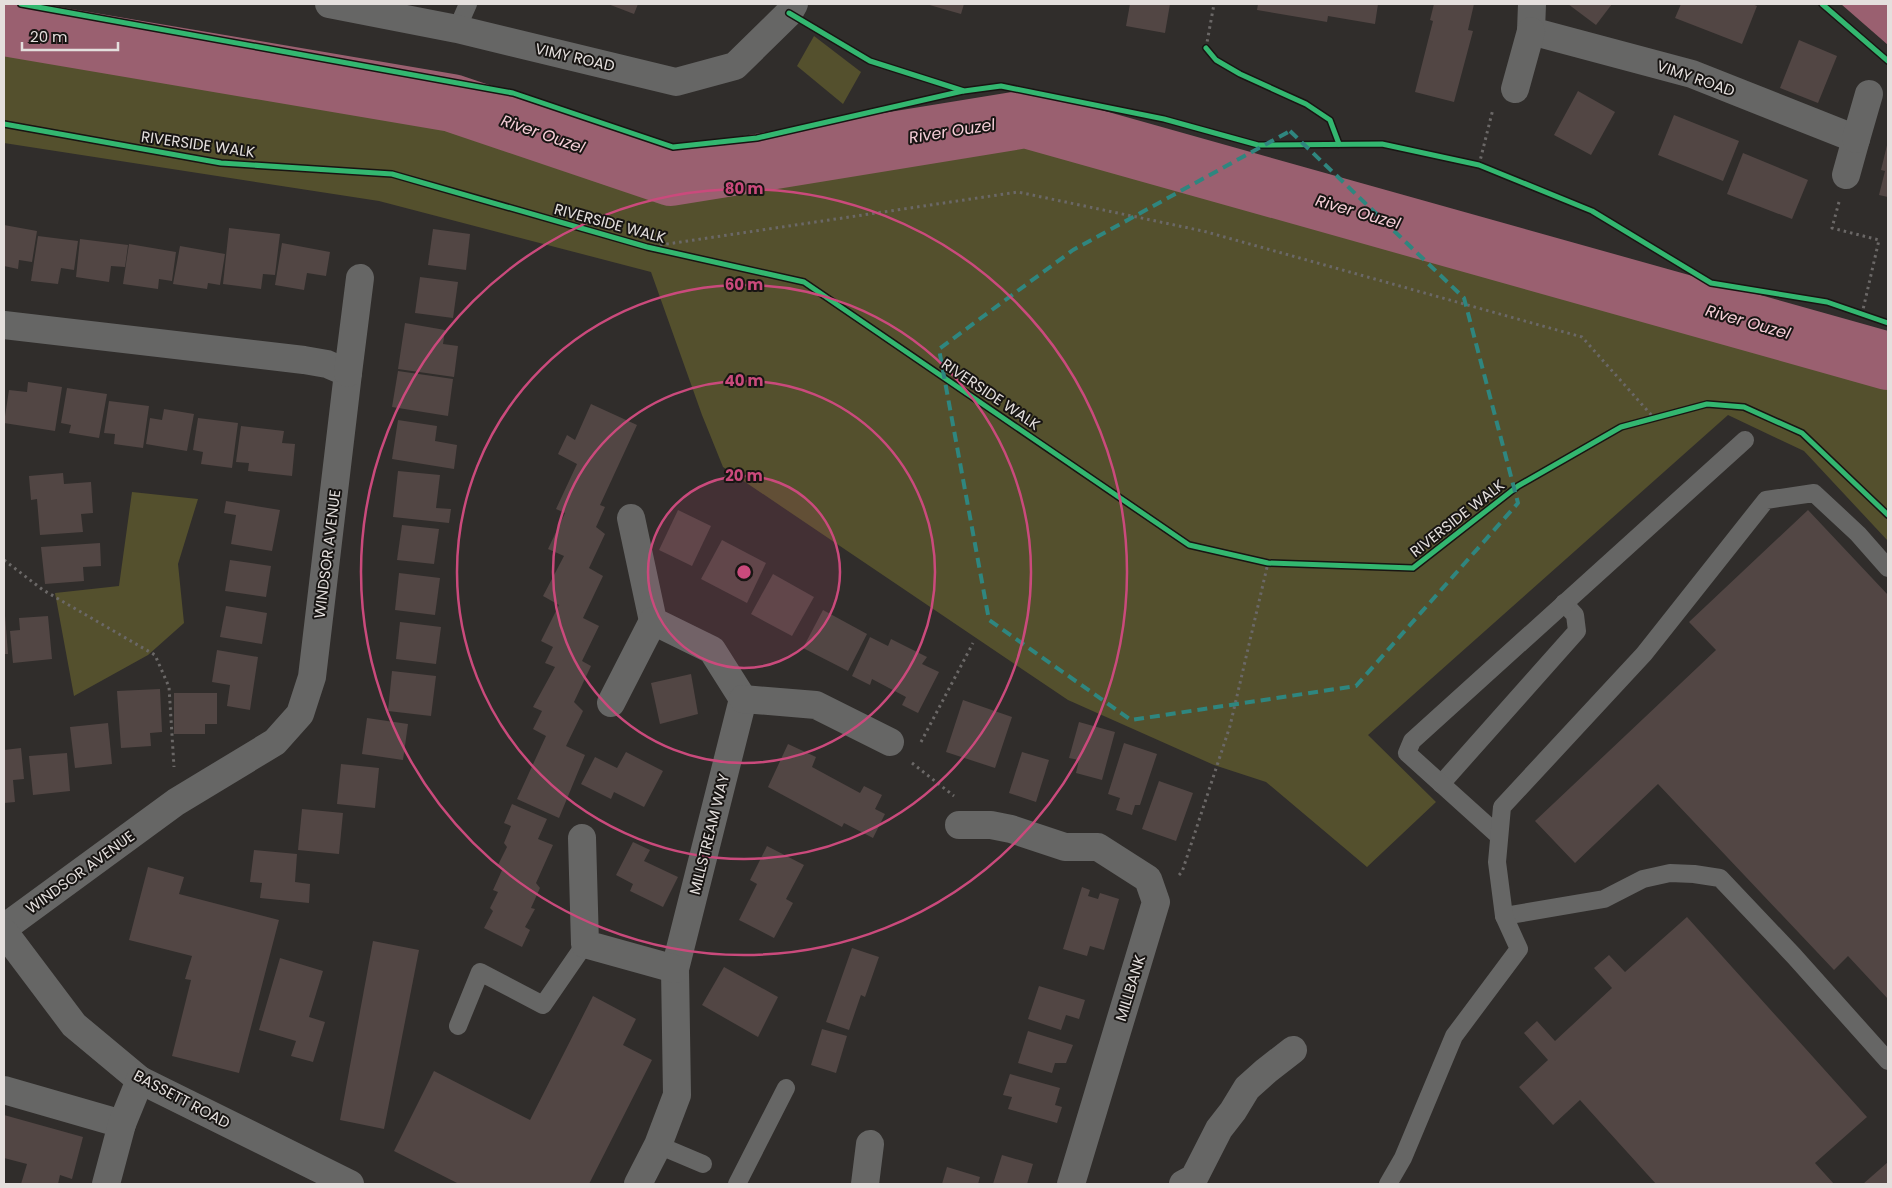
<svg xmlns="http://www.w3.org/2000/svg" width="1892" height="1188" font-family="Poppins,sans-serif">
<rect width="100%" height="100%" fill="#302d2b"/>
<g fill="#54502d">
<path d="M4,32l446,75 220,75 355,-58 863,241v176l-84,-90 -76,-36 -360,320 68,67 -69,65 -101,-85 -52,-17 -146,-65 -345,-233 -21,-52 -51,-143 -272,-71 -375,-58z"/>
<path d="M814,36l47,36 -18,32 -46,-38z"/>
<path d="M132,492l66,7 -20,65 6,59 -36,32 -74,41 -19,-103 64,-7z"/>
</g>
<path fill="#9a6070" d="M1841,4h47v41z"/>
<g fill="none" stroke-linecap="round" stroke-linejoin="round">
<path stroke="#9a6070" stroke-width="58" d="M4,27l448,76 219,74 355,-58 862,242"/>
</g>
<g fill="#524644">
<path d="M608,4h30l-4,10z"/>
<path d="M926,4h38l-3,10z"/>
<path d="M1130,4h40l-5,29 -39,-7z"/>
<path d="M1258,4h120l-3,20 -47,-8 -1,6 -23,-4 -47,-8z"/>
<path d="M1434,4h40l-6,26 5,1 -19,71 -39,-10 18,-71 -3,-1z"/>
<path d="M1568,4h44l-16,21z"/>
<path d="M1681,4h71l5,2 -15,38 -67,-26z"/>
<path d="M1799,40l38,16 -19,47 -38,-15z"/>
<path d="M1578,91l37,21 -24,43 -37,-20z"/>
<path d="M1674,115l65,26 -16,40 -65,-26z"/>
<path d="M1888,141v56l-9,-2 6,-24 -4,-1z"/>
<path d="M1743,153l65,27 -16,39 -65,-25z"/>
<path d="M4,225l33,6 -5,31 -13,-2 -1,9 -14,-3z"/>
<path d="M229,228l51,6 -5,41 -12,-1 -2,15 -38,-5z"/>
<path d="M433,229l37,5 -4,36 -38,-5z"/>
<path d="M38,236l40,5 -4,29 -13,-2 -3,16 -27,-3z"/>
<path d="M80,239l48,6 -3,22 -14,-1 -2,16 -33,-5z"/>
<path d="M282,243l48,9 -4,24 -19,-3 -3,17 -29,-5z"/>
<path d="M129,244l47,8 -4,29 -13,-2 -1,10 -35,-5z"/>
<path d="M180,246l45,8 -5,31 -12,-2 -1,6 -34,-5z"/>
<path d="M420,277l38,5 -5,36 -38,-5z"/>
<path d="M405,323l40,7 -2,14 15,2 -4,31 -56,-8z"/>
<path d="M398,371l55,8 -5,37 -56,-9z"/>
<path d="M28,382l34,5 -7,44 -51,-8 5,-33 18,2z"/>
<path d="M67,388l40,6 -8,44 -30,-5 2,-8 -10,-2z"/>
<path d="M109,401l40,5 -6,42 -29,-4 1,-10 -11,-1z"/>
<path d="M591,404l46,21 -37,80 5,2 -9,20 9,7 -16,34 14,8 -20,42 16,8 -17,35 9,5 -17,36 9,9 -17,35 19,9 -26,63 -42,-19 29,-63 -13,-7 9,-18 -9,-4 22,-40 -10,-4 8,-16 -12,-6 18,-36 -16,-9 21,-40 -16,-7 17,-36 -9,-4 21,-45 -19,-10 9,-19 8,5z"/>
<path d="M164,409l30,5 -7,37 -41,-7 4,-26 12,2z"/>
<path d="M198,418l40,5 -6,45 -31,-4 2,-12 -10,-2z"/>
<path d="M398,420l39,6 -2,15 22,4 -3,24 -62,-10z"/>
<path d="M241,426l43,5 -2,12 13,1 -3,32 -44,-5 1,-8 -13,-1z"/>
<path d="M398,471l42,4 -4,33 15,1 -2,14 -56,-6z"/>
<path d="M63,473l1,11 27,-2 2,31 -12,1 2,18 -43,3 -3,-36 -6,1 -2,-24z"/>
<path d="M226,501l54,9 -8,41 -41,-7 5,-29 -12,-2z"/>
<path d="M678,510l33,16 -19,40 -33,-16z"/>
<path d="M1808,510l80,85v404l-40,-43 -14,14 -176,-186 -83,79 -40,-42 181,-171 -27,-28z"/>
<path d="M402,525l37,4 -5,35 -37,-4z"/>
<path d="M722,540l44,23 -19,40 -46,-24z"/>
<path d="M100,543l1,23 -18,1 1,14 -39,3 -4,-37z"/>
<path d="M230,560l41,6 -5,31 -41,-6z"/>
<path d="M399,573l41,5 -5,37 -40,-5z"/>
<path d="M773,574l41,23 -22,39 -41,-22z"/>
<path d="M226,606l41,7 -5,31 -42,-7z"/>
<path d="M823,610l44,24 -19,37 -45,-23z"/>
<path d="M4,615h1l3,39h-4z"/>
<path d="M48,616l4,43 -39,4 -3,-32 10,-1 -1,-12z"/>
<path d="M400,622l41,5 -5,37 -40,-5z"/>
<path d="M870,637l18,9 3,-7 36,18 -5,7 17,8 -21,41 -16,-8 4,-8 -34,-18 -2,6 -18,-9z"/>
<path d="M217,650l41,7 -8,53 -23,-4 3,-21 -18,-3z"/>
<path d="M392,671l44,5 -5,40 -43,-5z"/>
<path d="M691,674l7,40 -38,10 -9,-41z"/>
<path d="M160,689l2,43 -12,1 1,13 -30,2 -4,-57z"/>
<path d="M174,693h43v31h-12v10h-31z"/>
<path d="M963,700l49,17 -17,51 -49,-16z"/>
<path d="M367,718l41,6 -5,36 -41,-6z"/>
<path d="M1079,722l36,10 -13,48 -26,-7 3,-13 -10,-2z"/>
<path d="M108,723l4,41 -37,4 -5,-41z"/>
<path d="M1124,743l33,11 -17,51h-5l-3,10 -16,-5 4,-12 -12,-4z"/>
<path d="M788,744l28,13 -4,10 48,26 4,-7 18,9 -7,14 10,5 -12,24 -29,-15 -2,4 -74,-40z"/>
<path d="M21,748l3,31 -11,1 2,22 -11,1v-53z"/>
<path d="M626,752l37,19 -19,36 -30,-15 -3,7 -30,-15 14,-27 22,11z"/>
<path d="M1022,752l27,8 -13,42 -27,-9z"/>
<path d="M67,753l3,38 -37,4 -4,-39z"/>
<path d="M341,764l38,4 -4,40 -38,-4z"/>
<path d="M1159,781l34,12 -17,48 -34,-12z"/>
<path d="M512,804l35,15 -9,20 15,6 -17,38 4,5 -9,20 4,1 -10,18 5,3 -8,17 -38,-19 9,-17 -3,-3 8,-16 -5,-2 10,-22 -5,-3 9,-18 -3,-4 7,-17 -7,-3z"/>
<path d="M302,809l41,4 -4,41 -41,-4z"/>
<path d="M633,842l17,8 -6,11 34,16 -15,30 -33,-16 3,-7 -17,-9z"/>
<path d="M767,846l37,19 -18,34 7,4 -19,35 -35,-18 18,-36 -7,-4z"/>
<path d="M254,850l43,4 -2,28 15,2 -1,19 -49,-5 2,-15 -12,-1z"/>
<path d="M148,867l36,10 -5,17 100,26 -40,153 -67,-17 19,-76 -6,-1 7,-23 -63,-16z"/>
<path d="M1082,887l8,3 -2,6 10,3 2,-6 19,6 -15,51 -14,-4 -3,10 -24,-7z"/>
<path d="M1687,917l180,200 -52,46 19,21h-178l-76,-84 -27,25 -34,-38 29,-27 -24,-27 13,-12 18,20 57,-53 -18,-20 15,-13 16,17z"/>
<path d="M373,941l46,9 -35,179 -44,-9z"/>
<path d="M852,948l27,9 -14,40 -4,-2 -12,35 -23,-8z"/>
<path d="M280,958l43,13 -14,46 16,5 -12,40 -22,-6 5,-15 -37,-11z"/>
<path d="M724,967l54,30 -20,40 -56,-32z"/>
<path d="M1039,986l46,14 -6,19 -13,-4 -5,15 -33,-11z"/>
<path d="M593,996l43,23 -13,26 29,15 -63,124h-130l-65,-33 40,-80 96,49z"/>
<path d="M822,1029l25,7 -11,37 -25,-8z"/>
<path d="M1028,1031l45,14 -7,18h-11l-3,10 -34,-10z"/>
<path d="M1010,1074l50,14 -5,17 7,2 -5,16 -49,-14 4,-12 -9,-2z"/>
<path d="M4,1115l79,22 -11,42 -12,-4 -2,9h-37l6,-20 -23,-6z"/>
<path d="M1002,1155l31,9 -6,20h-34z"/>
<path d="M1888,1162v22h-25z"/>
<path d="M947,1167l33,10 -2,7h-36z"/>
</g>
<g fill="none" stroke-linecap="round" stroke-linejoin="round">
<g stroke="#6b6867" stroke-width="3" stroke-dasharray="2.5 4" stroke-linecap="butt">
<path d="M1206,48l8,-44"/>
<path d="M1479,165l14,-56"/>
<path d="M1839,202l-7,26 47,12 -17,74"/>
<path d="M647,247l371,-55 185,39 379,106 72,81"/>
<path d="M4,560l39,30 112,65 14,32 5,80"/>
<path d="M921,742l52,-99"/>
<path d="M912,763l42,33"/>
<path d="M1179,875l3,-3 48,-146 38,-163"/>
</g>
<g stroke="#666665" stroke-width="18">
<path d="M457,29l11,-25"/>
<path d="M1441,784l136,-153 -2,-16 -11,-12"/>
<path d="M1499,836l-92,-83 5,-12 333,-301"/>
<path d="M1504,916l100,-17 39,-20 27,-6 24,1 26,4 74,78 94,105"/>
<path d="M458,1026l22,-54 63,33 42,-61"/>
<path d="M658,1145l45,19"/>
<path d="M737,1184l49,-96"/>
<path d="M1388,1184l15,-26 51,-122 65,-87 -15,-33 -7,-54 5,-55 142,-153 122,-154 48,-7 44,41 30,34"/>
</g>
<g stroke="#666665" stroke-width="28">
<path d="M329,4l128,25 219,53 59,-16 54,-53 5,-9"/>
<path d="M1532,4l-1,27 161,43 164,65 -10,36"/>
<path d="M1515,89l16,-58"/>
<path d="M1856,139l13,-45"/>
<path d="M4,325l300,35 23,4 21,9 -36,304 -12,37 -25,28 -99,60 -172,126"/>
<path d="M348,373l12,-95"/>
<path d="M631,518l22,103 59,29 31,49 -68,270 2,126 -19,50 -20,39"/>
<path d="M743,699l73,6 74,37"/>
<path d="M611,703l42,-82"/>
<path d="M959,825h32l20,4 54,18h33l50,32 8,23 -85,282"/>
<path d="M582,838l3,106 90,25"/>
<path d="M4,932l70,93 66,55 210,104"/>
<path d="M4,1090l118,34"/>
<path d="M106,1184l16,-60 18,-44"/>
<path d="M865,1184l5,-40"/>
<path d="M1183,1184l11,-6 25,-49 14,-18 14,-23 19,-17 27,-21"/>
</g>
<defs>
<g id="cycleway">
<path d="M21,4l492,89 160,54 84,-9 206,-47"/>
<path d="M1822,4l66,57"/>
<path d="M789,13l81,48 94,30 37,-5 163,33 94,26 124,-1 97,21 113,46 119,72 116,19 61,21"/>
<path d="M1206,48l10,12 24,14 66,30 24,16 9,24"/>
<path d="M4,124l217,39 171,11 255,73 157,35 385,263 79,18 145,5 105,-82 103,-59 86,-23 37,3 58,26 86,82"/>
</g>
</defs>
<use href="#cycleway" stroke="#181513" stroke-width="8"/>
<use href="#cycleway" stroke="#33b770" stroke-width="5"/>
</g>
<path fill="none" stroke="#2f867f" stroke-width="4" stroke-dasharray="10 6" stroke-linejoin="round" d="M1290,131l174,167 54,205 -162,183 -225,34 -142,-100 -50,-271 134,-99z"/>
<circle cx="744" cy="572" r="96" fill="#ca4a7c" fill-opacity=".12"/>
<g fill="none" stroke="#ca4a7c" stroke-width="2.5">
<circle cx="744" cy="572" r="96"/>
<circle cx="744" cy="572" r="191"/>
<circle cx="744" cy="572" r="287"/>
<circle cx="744" cy="572" r="383"/>
</g>
<g text-anchor="middle" dominant-baseline="central" stroke-width="4" stroke-linejoin="round" paint-order="stroke">
<g font-size="15" fill="#e4dfdd" stroke="#181513">
<text transform="translate(575 57) rotate(13)">VIMY ROAD</text>
<text transform="translate(1696 78) rotate(19)">VIMY ROAD</text>
<text transform="translate(198 144) rotate(8)">RIVERSIDE WALK</text>
<text transform="translate(610 223) rotate(15)">RIVERSIDE WALK</text>
<text transform="translate(991 394) rotate(34)">RIVERSIDE WALK</text>
<text transform="translate(1457 518) rotate(-38)">RIVERSIDE WALK</text>
<text transform="translate(327 554) rotate(-83)">WINDSOR AVENUE</text>
<text transform="translate(709 834) rotate(-76)">MILLSTREAM WAY</text>
<text transform="translate(80 872) rotate(-36)">WINDSOR AVENUE</text>
<text transform="translate(1130 988) rotate(-73)">MILLBANK</text>
<text transform="translate(182 1099) rotate(28)">BASSETT ROAD</text>
</g>
<g font-size="16" font-style="italic" fill="#f6cfd8" stroke="#181513">
<text transform="translate(952 131) rotate(-9)">River Ouzel</text>
<text transform="translate(543 134) rotate(19)">River Ouzel</text>
<text transform="translate(1358 212) rotate(16)">River Ouzel</text>
<text transform="translate(1748 322) rotate(16)">River Ouzel</text>
</g>
</g>
<circle cx="744" cy="572" r="8" fill="#ca4a7c" stroke="#181513" stroke-width="2.5"/>
<g font-size="15" text-anchor="middle" font-weight="bold" fill="#ca4a7c" stroke="#181513" stroke-width="4" stroke-linejoin="round" paint-order="stroke">
<text x="744" y="194">80 m</text>
<text x="744" y="290">60 m</text>
<text x="744" y="386">40 m</text>
<text x="744" y="481">20 m</text>
</g>
<rect width="1892" height="1188" fill="none" stroke="#e4dfdd" stroke-width="10"/>
<path d="M22 42v8h96v-8" fill="none" stroke="#e4dfdd" stroke-width="2.5"/>
<text x="30" y="42" font-size="15" fill="#e4dfdd" stroke="#181513" stroke-width="4" paint-order="stroke">20 m</text>
</svg>
